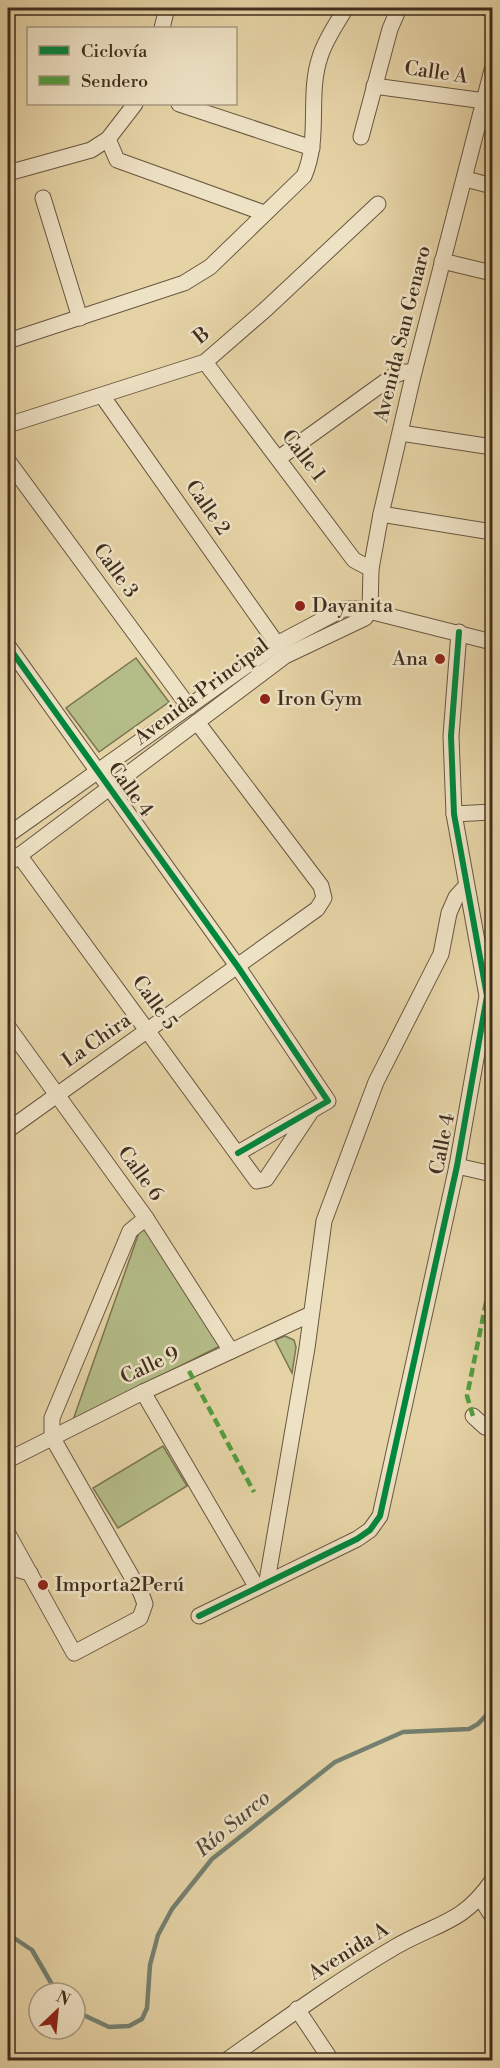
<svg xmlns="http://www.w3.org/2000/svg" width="500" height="2068" font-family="'Libre Bodoni',serif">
<rect width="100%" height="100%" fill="#e5d3a6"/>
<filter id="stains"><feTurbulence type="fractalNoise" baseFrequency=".00333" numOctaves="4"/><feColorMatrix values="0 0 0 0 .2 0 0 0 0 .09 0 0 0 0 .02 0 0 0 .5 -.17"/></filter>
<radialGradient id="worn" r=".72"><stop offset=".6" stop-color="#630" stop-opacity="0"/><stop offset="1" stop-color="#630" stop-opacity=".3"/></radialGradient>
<g fill="#b4bc87" stroke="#7a7552" stroke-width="1.5">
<path d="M136,658l33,44 -70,50 -33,-44z"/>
<path d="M142,1224l80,121 -149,75z"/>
<path d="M285,1336l9,4 2,7 -4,26 -17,-33z"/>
<path d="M163,1446l24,40 -69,42 -25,-40z"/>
</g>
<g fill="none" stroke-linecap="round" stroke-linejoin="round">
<g stroke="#748071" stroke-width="4.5">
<path d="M8,1934l24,16 25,43"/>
<path d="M75,2011l34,16 20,-1 13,-7 5,-11 3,-43 8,-30 14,-26 40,-50 123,-97 68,-30 66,-3 9,-5 14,-15"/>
</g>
<defs>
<g id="minor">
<path d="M486,8l6,1"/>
<path d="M162,28l5,-20"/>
<path d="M374,86l118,16"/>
<path d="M179,104l133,44"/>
<path d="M361,137l29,-108 9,-21"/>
<path d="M108,139l9,21 147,53"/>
<path d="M8,173l83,-23 17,-11 27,-35"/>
<path d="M466,179l26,7"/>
<path d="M43,198l37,120"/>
<path d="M442,261l50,12"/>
<path d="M8,341l176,-58 26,-16 94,-91c17,-39 3,-81 16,-119 5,-17 17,-34 26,-49"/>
<path d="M205,362l149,198 17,9"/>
<path d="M103,397l174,247"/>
<path d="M8,425l197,-63 61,-53 112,-105"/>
<path d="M401,433l91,14"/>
<path d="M279,458l114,-82 10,-4h11"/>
<path d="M8,461l181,246"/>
<path d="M381,514l111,18"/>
<path d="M370,611l1,-42 10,-55 33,-142 78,-302"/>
<path d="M8,646l230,321 90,134 -90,52"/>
<path d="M454,814l38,-2"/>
<path d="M8,835l269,-191 66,-35h18l131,33"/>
<path d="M19,855l238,326 9,-2 44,-66"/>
<path d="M8,864l277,-208 80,-38 5,-7"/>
<path d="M8,1027l138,191 85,133"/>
<path d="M8,1130l309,-221 7,-11 -3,-12 -124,-164"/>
<path d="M457,1166l35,8"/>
<path d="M143,1392l113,194"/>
<path d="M473,1416l12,11 7,2"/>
<path d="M8,1460l135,-68 168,-78"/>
<path d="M8,1534l66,119 66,-35 5,-14 -4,-11 -89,-156v-19l78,-187 16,-13"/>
<path d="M8,1567l22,6"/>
<path d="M267,1581l40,-233 17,-127 52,-139 65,-128 8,-41 7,-16 10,-11"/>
<path d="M199,1616l158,-77 13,-9 10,-14 77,-350 30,-170 -33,-182 -3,-78 8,-104"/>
<path d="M481,1899l11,17"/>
<path d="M297,2009l34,51"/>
<path d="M227,2060c55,-39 110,-79 168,-113 43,-25 66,-22 97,-66"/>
</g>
</defs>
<use href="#minor" stroke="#695740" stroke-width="17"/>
<use href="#minor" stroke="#eee2c5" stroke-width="15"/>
<g stroke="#539d3f" stroke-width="4.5" stroke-dasharray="9 4.5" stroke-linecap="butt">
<path d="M189,1371l65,121"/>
<path d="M473,1416l-6,-20 25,-123"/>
</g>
<defs>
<g id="cycleway">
<path d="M8,646l230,321 90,134 -90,52"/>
<path d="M199,1616l158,-77 13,-9 10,-14 77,-350 30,-170 -33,-182 -3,-78 8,-104"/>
</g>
</defs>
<use href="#cycleway" stroke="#eee2c5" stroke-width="10"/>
<use href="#cycleway" stroke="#00873e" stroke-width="6"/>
</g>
<g fill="#8f2418" stroke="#eee2c5" stroke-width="2">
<circle cx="300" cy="606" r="6"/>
<circle cx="440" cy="659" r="6"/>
<circle cx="265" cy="699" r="6"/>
<circle cx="43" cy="1585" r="6"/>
</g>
<g text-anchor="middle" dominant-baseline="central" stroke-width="5" stroke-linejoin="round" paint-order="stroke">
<g font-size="20" fill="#402e1e" stroke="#eee2c5">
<text transform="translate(436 73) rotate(8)">Calle A</text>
<text transform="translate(403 334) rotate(-76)">Avenida San Genaro</text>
<text transform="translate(202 336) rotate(-39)">B</text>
<text transform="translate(303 456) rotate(53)">Calle 1</text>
<text transform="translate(207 508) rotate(55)">Calle 2</text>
<text transform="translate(115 571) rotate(54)">Calle 3</text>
<text transform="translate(202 692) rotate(-37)">Avenida Principal</text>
<text transform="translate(130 790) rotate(54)">Calle 4</text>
<text transform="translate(154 1003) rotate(54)">Calle 5</text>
<text transform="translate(97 1041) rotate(-35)">La Chira</text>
<text transform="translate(443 1144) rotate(-79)">Calle 4</text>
<text transform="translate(140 1174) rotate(54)">Calle 6</text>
<text transform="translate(150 1366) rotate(-25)">Calle 9</text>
<text transform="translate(349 1952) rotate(-32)">Avenida A</text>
</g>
<g font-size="20" fill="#402e1e" stroke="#eee2c5" text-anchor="start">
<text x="312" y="606">Dayanita</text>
<text x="428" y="659" text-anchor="end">Ana</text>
<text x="277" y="699">Iron Gym</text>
<text x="55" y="1585">Importa2Perú</text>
</g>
<g font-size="21" font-style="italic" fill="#51493a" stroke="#eee2c5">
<text transform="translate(233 1824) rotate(-40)">Río Surco</text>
</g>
</g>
<rect width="500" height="2068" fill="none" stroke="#e5d3a6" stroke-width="30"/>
<rect x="9" y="9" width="482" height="2050" fill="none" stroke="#402e1e" stroke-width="3"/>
<rect x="15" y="15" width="470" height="2038" fill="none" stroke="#402e1e" stroke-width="1.5"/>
<rect x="27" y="27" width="210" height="78" fill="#eee2c5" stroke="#a89a82" stroke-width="1.5"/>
<rect x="39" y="46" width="30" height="9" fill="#00873e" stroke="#a89a82" stroke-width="1.5"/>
<text x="81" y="57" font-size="18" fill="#402e1e">Ciclovía</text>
<rect x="39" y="76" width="30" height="9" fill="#539d3f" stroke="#a89a82" stroke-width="1.5"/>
<text x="81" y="87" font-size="18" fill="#402e1e">Sendero</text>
<g transform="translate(57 2011) rotate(26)"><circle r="28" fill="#eee2c5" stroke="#a89a82" stroke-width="1.5"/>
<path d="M0-4.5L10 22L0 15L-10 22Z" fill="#8f2418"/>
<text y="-9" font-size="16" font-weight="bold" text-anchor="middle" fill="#402e1e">N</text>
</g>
<rect width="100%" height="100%" filter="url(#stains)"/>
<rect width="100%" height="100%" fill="url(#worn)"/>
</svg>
